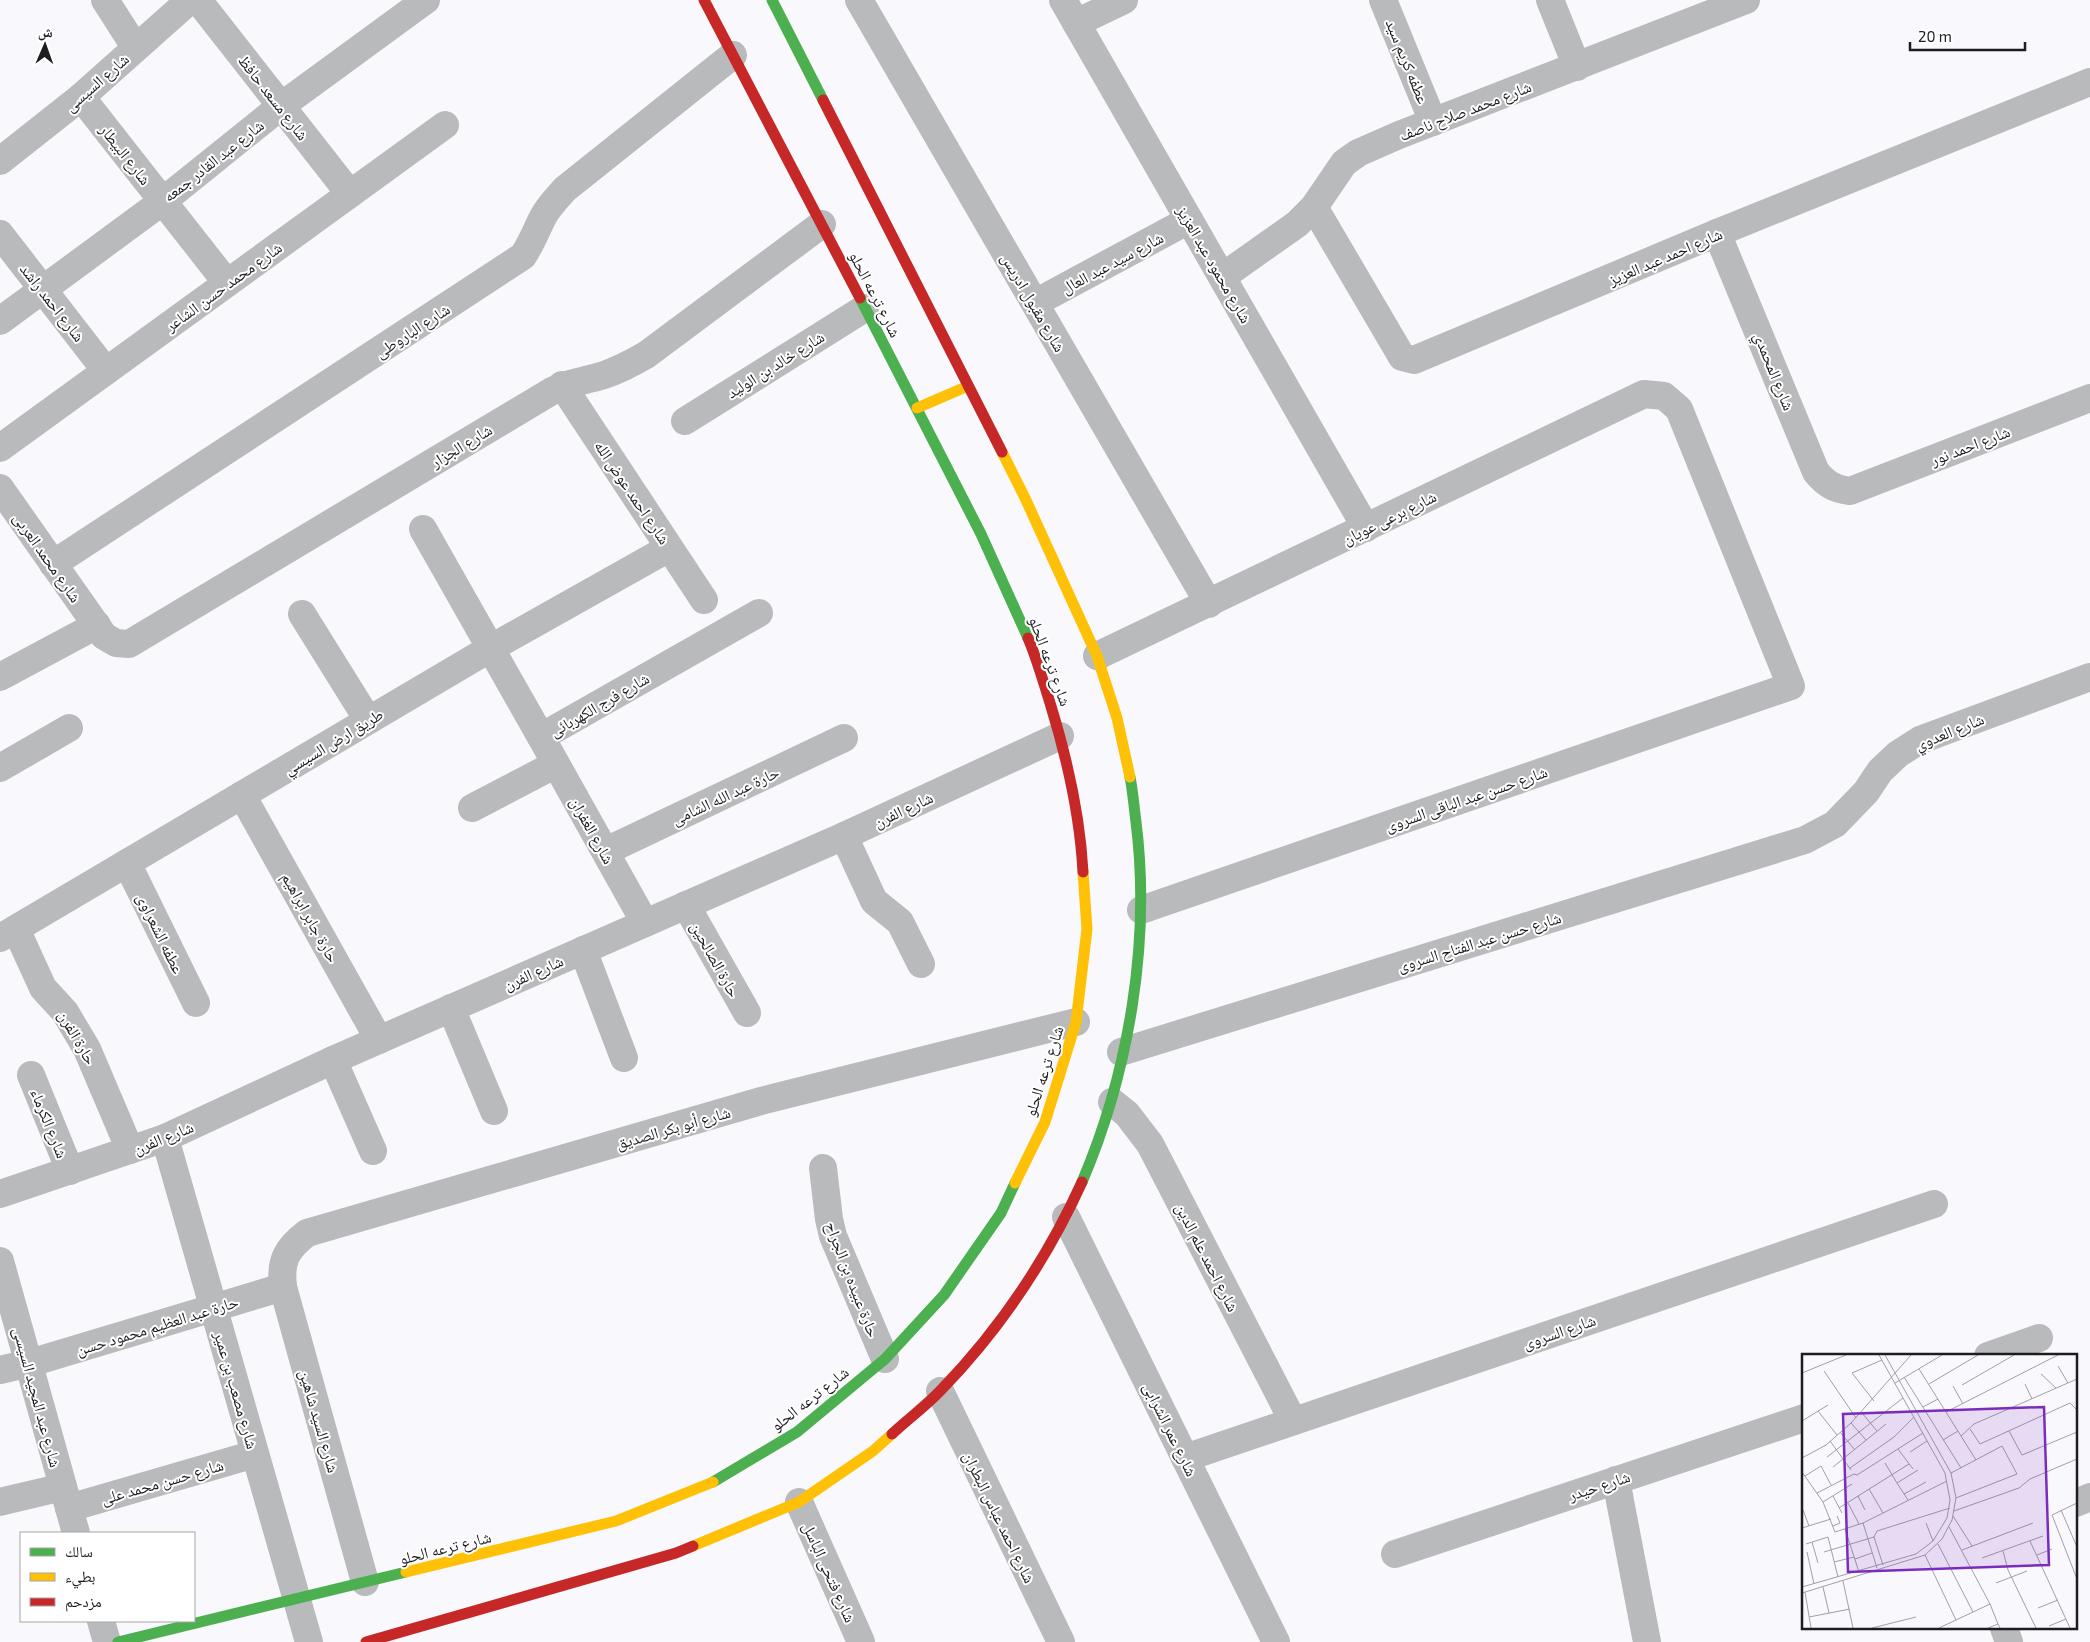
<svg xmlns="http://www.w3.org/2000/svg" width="2090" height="1642" font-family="'Exo 2','Noto Naskh Arabic',sans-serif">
<rect width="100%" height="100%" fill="#f9f9fd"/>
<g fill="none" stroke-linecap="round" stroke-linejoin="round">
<g stroke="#b9babb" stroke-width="28">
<path d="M105,0l30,47"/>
<path d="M198,0l152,194"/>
<path d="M859,0l350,604"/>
<path d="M1063,0l303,528"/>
<path d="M1383,0l50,122"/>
<path d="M1550,0l27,67"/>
<path d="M1076,23l48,-23"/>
<path d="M81,97l146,186"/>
<path d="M0,161l81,-64 109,-97"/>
<path d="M1314,207l88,150 12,3 303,-127 373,-151"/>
<path d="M1717,233l99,239c10,12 18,17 34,19l240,-93"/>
<path d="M0,234l106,137"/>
<path d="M1222,277l75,-53 17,-17 30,-44 14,-10 41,-18 347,-135"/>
<path d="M1035,303l154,-83"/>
<path d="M0,321l163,-120 118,-95 145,-106"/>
<path d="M562,385l142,215"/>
<path d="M685,421l180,-113"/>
<path d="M0,448l445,-323"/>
<path d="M0,488l104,148 12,7 13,1 423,-253c16,-9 34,-10 52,-16 15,-5 28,-12 42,-20l176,-131"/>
<path d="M423,529l118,208 218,-124"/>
<path d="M53,564l470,-308c8,-12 13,-25 20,-39 5,-10 14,-19 22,-28l168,-134"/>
<path d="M302,614l66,106"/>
<path d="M1097,656l547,-262 20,2 15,13 112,277 -650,224"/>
<path d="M0,677l97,-52"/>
<path d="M541,737l104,186"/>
<path d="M0,768l69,-40"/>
<path d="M242,795l137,245"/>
<path d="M472,808l84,-44"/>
<path d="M844,836l30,65 26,21 21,42"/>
<path d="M606,851l238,-113"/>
<path d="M127,863l69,140"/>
<path d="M686,905l61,108"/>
<path d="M16,929l27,59 22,24 22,37 43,101"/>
<path d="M0,938l491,-290 178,-100"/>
<path d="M583,950l41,108"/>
<path d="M451,1008l43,103"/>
<path d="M1121,1052l684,-212 30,-16 31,-32 14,-21 18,-17 22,-14 170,-63"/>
<path d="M333,1060l40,91"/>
<path d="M31,1075l39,96"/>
<path d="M1112,1102l15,12 23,30 143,277"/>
<path d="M165,1138l144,504"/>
<path d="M823,1168l6,51 4,17 52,123"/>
<path d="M0,1194l165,-56 168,-78 511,-224 216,-100"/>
<path d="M1066,1217l210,425"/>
<path d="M0,1261l76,272"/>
<path d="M1988,1356l51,-18"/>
<path d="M0,1370l30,-7 253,-76"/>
<path d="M940,1391l121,251"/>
<path d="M1185,1458l749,-254"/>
<path d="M1616,1480l31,162"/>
<path d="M0,1502l63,-15"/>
<path d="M799,1502l62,140"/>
<path d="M2076,1503l14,-6"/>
<path d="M69,1508l186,-54"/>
<path d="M1395,1554l409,-136"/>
<path d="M365,1582l-82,-295c-3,-26 3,-38 24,-54l454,-132 315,-79"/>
<path d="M101,1621l6,21"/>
<path d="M2004,1628l5,14"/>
</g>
<g stroke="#4caf50" stroke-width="11">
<path d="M772,0l51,100"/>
<path d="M860,298l121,236 47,104"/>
<path d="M1082,1182c47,-110 69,-241 54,-360 -2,-15 -3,-30 -6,-45"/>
<path d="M713,1482l84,-50 88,-73 59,-64 57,-82 14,-30"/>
<path d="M118,1642l288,-70"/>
</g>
<g stroke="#ffc107" stroke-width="11">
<path d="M917,408l51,-22"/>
<path d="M1002,452l23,46 72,158 20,62 13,59"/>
<path d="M1015,1183l30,-61 31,-100 11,-93 -4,-57"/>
<path d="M693,1546l106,-44 74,-51 19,-17"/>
<path d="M406,1572l210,-51 97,-39"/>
</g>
<g stroke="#c62828" stroke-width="11">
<path d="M704,0l156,298"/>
<path d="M823,100l179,352"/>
<path d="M1028,638c9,21 15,43 22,65 17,55 30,112 33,169"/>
<path d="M892,1434c16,-15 34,-28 49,-44 59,-61 106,-131 141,-208"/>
<path d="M366,1642l310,-89 17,-7"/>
</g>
</g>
<g text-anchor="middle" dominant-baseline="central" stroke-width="4" stroke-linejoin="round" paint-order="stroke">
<g font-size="16" fill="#1d1d21" stroke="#fff">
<text transform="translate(1408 61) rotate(68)">عطفه كريم سيد</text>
<text transform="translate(96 82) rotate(-41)">شارع السيسى</text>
<text transform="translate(274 97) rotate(52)">شارع مسعد حافظ</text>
<text transform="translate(1465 110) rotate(-21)">شارع محمد صلاح ناصف</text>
<text transform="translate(126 154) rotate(52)">شارع البيطار</text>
<text transform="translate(213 160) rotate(-38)">شارع عبد القادر جمعه</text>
<text transform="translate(1665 256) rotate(-23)">شارع احمد عبد العزيز</text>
<text transform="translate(1112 262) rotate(-28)">شارع سيد عبد العال</text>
<text transform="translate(1215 264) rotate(60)">شارع محمود عبد العزيز</text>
<text transform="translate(223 286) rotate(-36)">شارع محمد حسن الشاعر</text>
<text transform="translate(876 294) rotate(63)">شارع ترعه الحلو</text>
<text transform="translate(53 302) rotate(52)">شارع احمد راشد</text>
<text transform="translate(1034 302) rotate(60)">شارع مقبول ادريس</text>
<text transform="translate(412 330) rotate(-33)">شارع الباروطى</text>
<text transform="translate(775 364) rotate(-32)">شارع خالد بن الوليد</text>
<text transform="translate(1775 371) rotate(68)">شارع المحمدي</text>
<text transform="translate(461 445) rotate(-31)">شارع الجزار</text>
<text transform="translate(1970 445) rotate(-21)">شارع احمد نور</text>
<text transform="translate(633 492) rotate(56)">شارع احمد عوض الله</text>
<text transform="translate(1389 517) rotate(-26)">شارع برعى عويان</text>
<text transform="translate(48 557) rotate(55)">شارع محمد العربى</text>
<text transform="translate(1051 661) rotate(70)">شارع ترعه الحلو</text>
<text transform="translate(599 704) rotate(-30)">شارع فرج الكهربائى</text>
<text transform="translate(1949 731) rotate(-22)">شارع العدوي</text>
<text transform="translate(333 741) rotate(-31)">طريق ارض السيسي</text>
<text transform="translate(725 795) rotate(-25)">حارة عبد الله الشامى</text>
<text transform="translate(1466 798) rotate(-19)">شارع حسن عبد الباقى السروى</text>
<text transform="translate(903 809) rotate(-25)">شارع الفرن</text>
<text transform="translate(593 830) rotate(61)">شارع الغفران</text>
<text transform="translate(311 917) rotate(61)">حارة جابر ابراهيم</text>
<text transform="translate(161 933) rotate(64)">عطفه الشعراوى</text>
<text transform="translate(1479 941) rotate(-17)">شارع حسن عبد الفتاح السروى</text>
<text transform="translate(716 959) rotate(61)">حارة الصالحين</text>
<text transform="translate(533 972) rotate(-24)">شارع الفرن</text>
<text transform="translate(78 1037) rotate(60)">حارة الفرن</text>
<text transform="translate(1043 1071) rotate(-72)">شارع ترعه الحلو</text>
<text transform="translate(50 1123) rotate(68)">شارع الكرماء</text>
<text transform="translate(673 1127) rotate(-16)">شارع أبو بكر الصديق</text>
<text transform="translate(163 1137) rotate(-22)">شارع الفرن</text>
<text transform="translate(1208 1257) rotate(63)">شارع احمد علم الدين</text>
<text transform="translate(853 1279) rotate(69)">حارة عبيده بن الجراح</text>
<text transform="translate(157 1325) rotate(-17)">حارة عبد العظيم محمود حسن</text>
<text transform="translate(1559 1331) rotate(-19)">شارع السروى</text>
<text transform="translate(237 1390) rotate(74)">شارع مصعب بن عمير</text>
<text transform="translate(38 1397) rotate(75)">شارع عبد المجيد السيسى</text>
<text transform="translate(809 1398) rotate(-38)">شارع ترعه الحلو</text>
<text transform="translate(320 1421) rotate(74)">شارع السيد شاهين</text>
<text transform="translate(1171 1429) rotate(64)">شارع عمر الشرابى</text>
<text transform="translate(162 1481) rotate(-16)">شارع حسن محمد على</text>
<text transform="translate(1599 1485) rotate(-18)">شارع حيدر</text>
<text transform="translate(1000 1517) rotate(64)">شارع احمد عباس البطران</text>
<text transform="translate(445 1547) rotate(-14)">شارع ترعه الحلو</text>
<text transform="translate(830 1572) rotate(66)">شارع فتحى الباسل</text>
</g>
</g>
<g transform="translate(1802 1354)">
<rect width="275" height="275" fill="#f9f9fd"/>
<path fill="none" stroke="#a1a1a5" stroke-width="1" d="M256,12l10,17M117,15l57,91M22,17l32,47M0,19l44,-18M239,20l15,14M102,23l57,91M93,29l47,-28M127,30l49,-29M223,30l7,15M160,31l52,-30M151,32l10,18M72,47l-22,-28 30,-13M121,53l15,-8M16,57l19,24M144,58l112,-57M60,59l15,18M0,67l26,-16M49,69l15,17M168,75l10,15 90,-41 7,7M207,77l13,24 55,-23M38,78l14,17M159,82l13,-12 103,-45M141,86l15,-9M28,87l21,29M96,95l15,20M108,98l17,-11M25,103l76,-59M0,104l24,-13 25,-22 60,-68M83,109l12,20 21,-13M31,113l53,-43M48,114l44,-31 20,-20M0,118l21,30 12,30 28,-9 84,-42M149,119l51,-27 15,28 -61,24M3,122l16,-10 10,19M95,129l11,17M67,135l14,24M15,139l37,-19 3,1 66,-42M102,140l22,-12M31,142l9,17M56,142l7,14M21,148l29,-18M46,149l11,21M275,149l-25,12 25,64M37,154l70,-44M1,156l6,16M259,156l16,37M152,157l65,-23 11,-9 47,-20M151,162l19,30M61,169l14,45M124,169l7,18M31,172l7,-3 -3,-7M0,174l29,-9M43,175l14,43M228,187l40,87M10,188l6,21M4,190l22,-7 10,40M136,190l35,68M160,196l71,-27M201,197l5,19 28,58M5,198l7,32M22,198l50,-15M123,201l31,65M235,201l15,-6M180,204l61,-22M53,205l17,-6M32,208l20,-5M81,211l-9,-28 3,-6 73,-23M41,227l10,47M194,229l31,-12M0,233l114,-33 17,-13 14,-23 3,-18 -5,-27 -66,-118M21,233l6,26M3,238l6,36M0,239l123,-38 17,-16 10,-19 4,-22 -5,-25 -66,-118M188,250l8,20M236,254l20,-8M7,263l41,-8M247,272l17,-7M70,274l44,-11M137,274l51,-24 -41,-77M186,274l10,-4 2,4"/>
<path fill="#7b2cbf" fill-opacity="0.15" stroke="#7b2cbf" stroke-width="2.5" d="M242,53l5,158 -201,7 -5,-158z"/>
<rect width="275" height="275" fill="none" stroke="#1d1d21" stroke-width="2.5"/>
</g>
<rect x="20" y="1532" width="175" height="90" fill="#ffffff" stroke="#a5a5a6"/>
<rect x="30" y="1548" width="25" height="8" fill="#4caf50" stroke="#a5a5a6"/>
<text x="65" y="1557" font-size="15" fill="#1d1d21">سالك</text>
<rect x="30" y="1573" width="25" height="8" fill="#ffc107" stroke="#a5a5a6"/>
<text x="65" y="1582" font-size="15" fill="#1d1d21">بطيء</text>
<rect x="30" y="1598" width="25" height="8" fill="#c62828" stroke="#a5a5a6"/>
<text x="65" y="1607" font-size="15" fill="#1d1d21">مزدحم</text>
<g transform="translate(45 45) rotate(2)" stroke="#ffffff" stroke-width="4" paint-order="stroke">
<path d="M0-4L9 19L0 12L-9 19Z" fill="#1d1d21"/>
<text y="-8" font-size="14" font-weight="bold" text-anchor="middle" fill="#1d1d21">ش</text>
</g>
<path d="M1910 42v8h115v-8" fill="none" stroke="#1d1d21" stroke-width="2.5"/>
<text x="1918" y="42" font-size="15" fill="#1d1d21" stroke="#ffffff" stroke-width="4" paint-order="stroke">20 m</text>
</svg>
